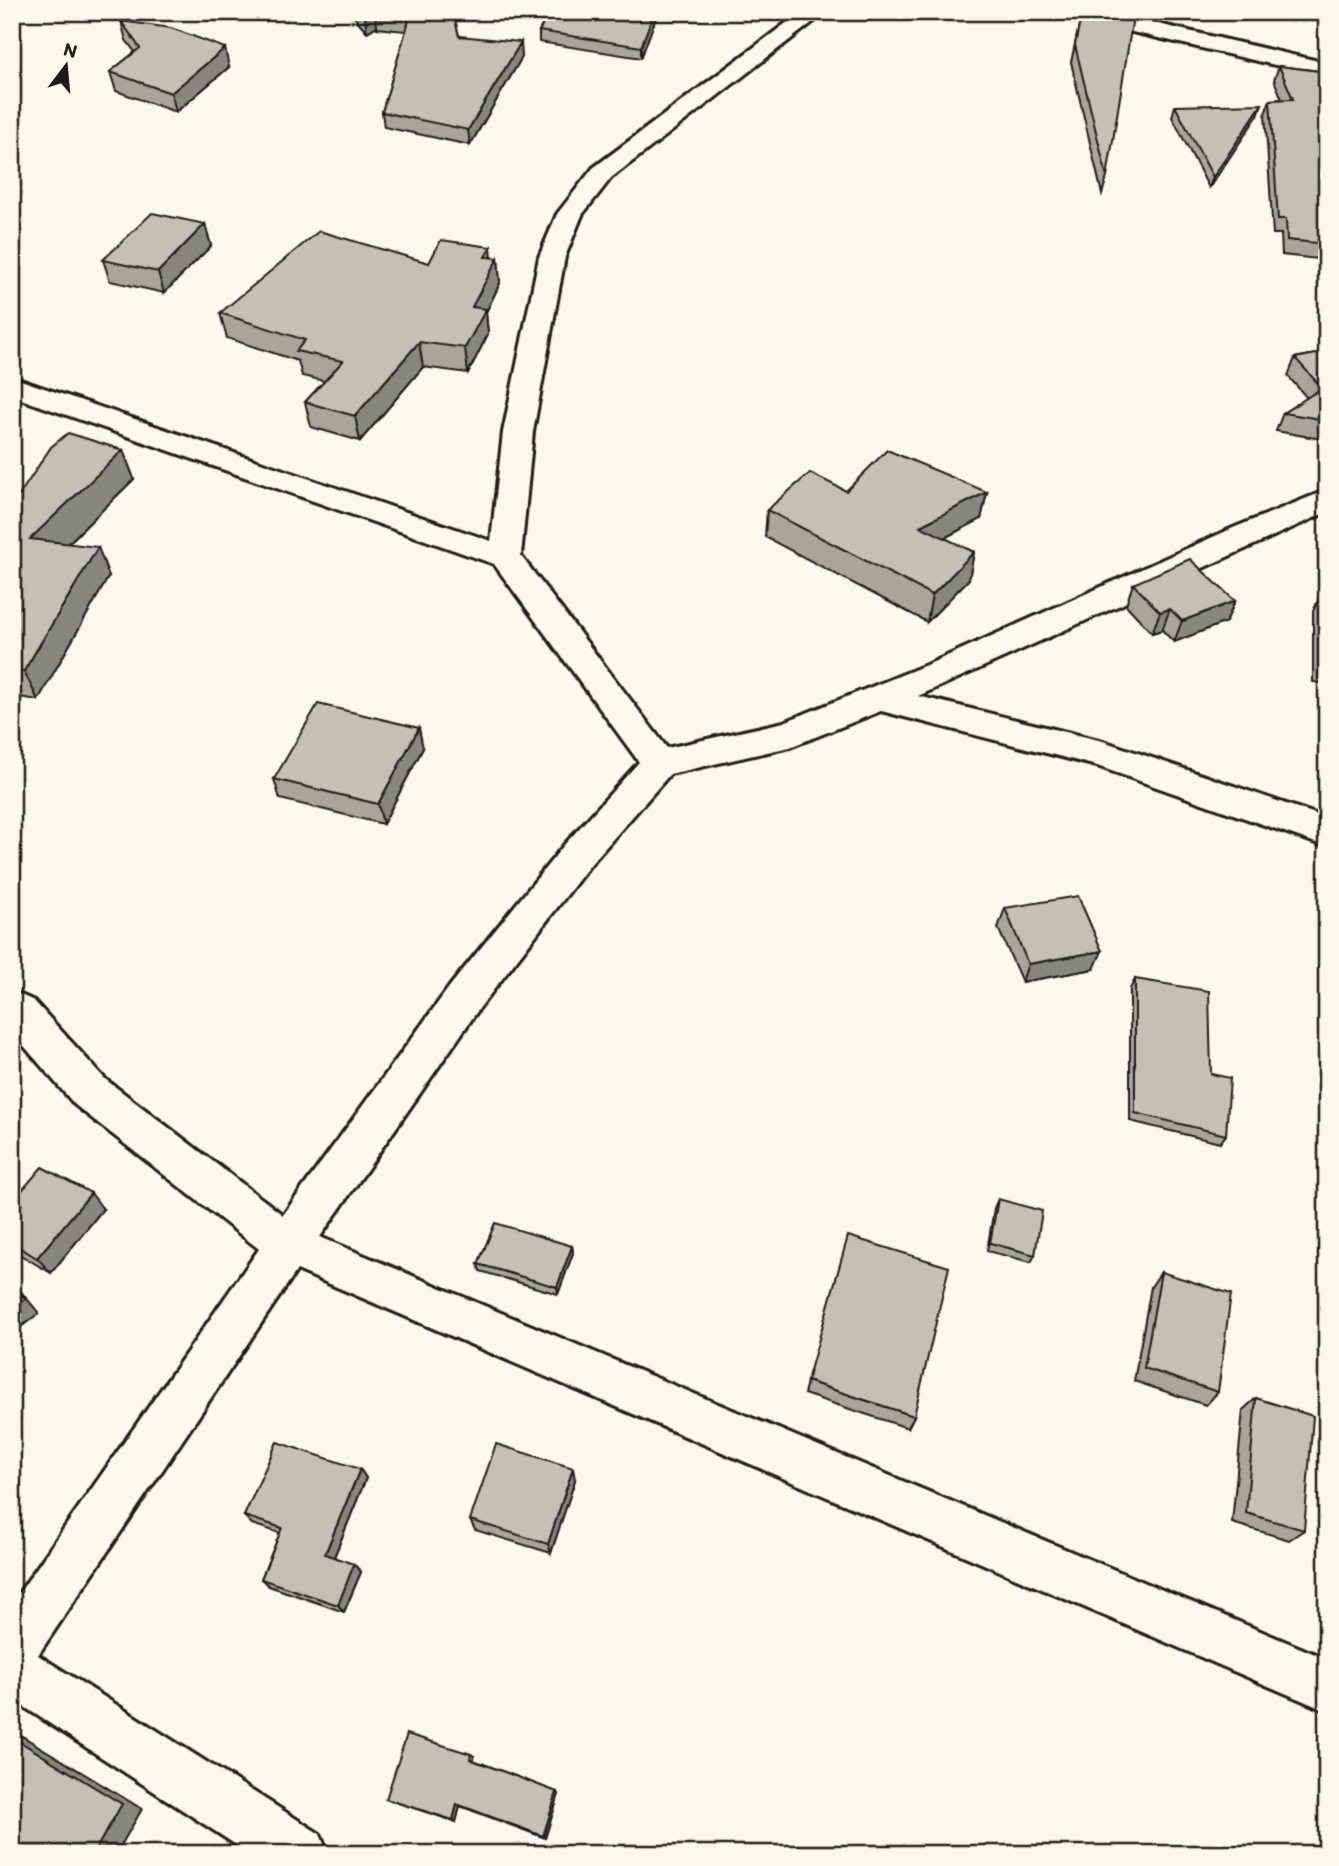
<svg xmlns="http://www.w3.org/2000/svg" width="1339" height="1866" font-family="Itim,sans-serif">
<rect width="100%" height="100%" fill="#fbf7ec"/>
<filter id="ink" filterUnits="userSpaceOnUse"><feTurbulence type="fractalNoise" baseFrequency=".0143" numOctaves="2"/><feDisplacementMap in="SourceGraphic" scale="14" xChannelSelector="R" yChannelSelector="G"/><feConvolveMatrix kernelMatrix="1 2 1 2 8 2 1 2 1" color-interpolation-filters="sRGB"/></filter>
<g filter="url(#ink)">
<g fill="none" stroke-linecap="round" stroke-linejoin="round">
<defs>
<g id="minor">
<path d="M801,12h25l-215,166 -29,37 -17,42 -32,175 -12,124 146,192 117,-26 147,-59 302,-135 94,-38v22l-409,184 185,45 224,77v29l-230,-81 -216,-55 -91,36 -120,27 -80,91 -112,145 -158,227 1007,422v52l-1030,-441 -259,385 282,179 8,20h-78l-238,-155v-96l247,-354 -184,-144 -63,-73v-41l22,10 71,78 178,136 167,-229 114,-141 75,-83 -145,-198 -482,-168v-19l479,164 12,-109 36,-175 18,-43 36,-46z"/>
<path d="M1052,12l63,2 212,49v14l-212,-49 -52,-10 -8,-1z"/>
</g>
</defs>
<use href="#minor" stroke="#1c1c1c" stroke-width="6"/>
<use href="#minor" fill="#fbf7ec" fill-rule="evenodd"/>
</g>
<g fill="#a8a59e" stroke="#1c1c1c" stroke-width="2">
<path d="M230,12h65l-8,6z"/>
<path d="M350,12h103l6,24 63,21 -52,88 -86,-18 -2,-15 24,-81 -29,-3v-2l-10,6z"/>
<path d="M550,12h108l-17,46 -102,-16v-11z"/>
<path d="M1082,12l25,165 -5,17 -31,-132z"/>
<path d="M1119,12h14l-1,3z"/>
<path d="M1304,12h23v8z"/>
<path d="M121,21l108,46 -53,45 -60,-21 -6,-19 25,-20 -9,-12z"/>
<path d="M1279,66l48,6v188l-45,-5 -1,-21h-8l-8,-120 5,-14 12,-1 -8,-19z"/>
<path d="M1175,106l83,9 -49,73 -37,-71z"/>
<path d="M205,224l6,22 -47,47 -54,-12 -7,-21z"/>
<path d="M492,258h6l2,25 -14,29 2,22 -20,39 -45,-6 -63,74 -49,-14 -6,-25 20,-21 -23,-5 -4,-15 -71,-23 -7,-25 209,-50z"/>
<path d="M1327,352v88l-51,-9 7,-18 24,-15 -19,-22 7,-18z"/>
<path d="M123,450l11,29 -66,65 41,32 -71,124 -26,-4v-190z"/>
<path d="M846,491l141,1 -6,27 -37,19 30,14 -5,27 -42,43 -162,-85 2,-27z"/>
<path d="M1133,584l102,17 -9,21 -52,20 -12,-12 -10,3 -26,-28z"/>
<path d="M1323,590l4,1v93l-14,-2v-71z"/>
<path d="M423,748l-40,76 -103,-25 -6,-20z"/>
<path d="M1005,908l89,61 -72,13 -24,-54z"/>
<path d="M1135,979l76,95 15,61 -6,8 -90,-22v-132z"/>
<path d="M1327,1107v84h-4l-1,-78z"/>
<path d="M998,1199l37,56 -4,7 -44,-11 7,-43z"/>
<path d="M12,1202l91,7 -52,64 -39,-23z"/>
<path d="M572,1246l1,7 -15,41 -78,-23 -2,-7z"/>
<path d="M1161,1272l57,120 -12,13 -72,-24 17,-94z"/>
<path d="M807,1381l107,35 -6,12 -104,-34z"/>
<path d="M1256,1398l48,132 -15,10 -57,-17 11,-113z"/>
<path d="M360,1469l6,9 -32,79 27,15 -17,40 -75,-26 -8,-7 19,-46 -28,-9 -8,-8z"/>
<path d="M575,1480l-24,73 -76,-23 -5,-10z"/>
<path d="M471,1754l3,2 -1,4 84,32 2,2 -14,44 -85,-32 -4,16 -70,-23z"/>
</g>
<g fill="#888681" stroke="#1c1c1c" stroke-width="2">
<path d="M286,12h9l-8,6z"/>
<path d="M373,12h6l-4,1 2,13 -10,6 -2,-15z"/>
<path d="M654,12h4l-17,46v-11z"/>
<path d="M521,42l1,15 -52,88 -2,-15z"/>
<path d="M225,48l4,19 -53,45 -5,-19z"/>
<path d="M1262,104l-4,11 -49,73 4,-11z"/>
<path d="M205,224l6,22 -47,47 -6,-21z"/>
<path d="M491,247l2,20 5,-9 2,25 -14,29 2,22 -20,39 -3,-25 7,-41 13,-50z"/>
<path d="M419,342l4,25 -63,74 -5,-25z"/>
<path d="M123,450l11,29 -91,89 -13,-29z"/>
<path d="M987,492l-6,27 -66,34 5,-27z"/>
<path d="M98,547l11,29 -71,124 -14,-29z"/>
<path d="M974,552l-5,27 -42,43 5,-27z"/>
<path d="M1235,601l-9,21 -52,20 8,-21z"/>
<path d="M1170,609l-8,21 -10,3 8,-21z"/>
<path d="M419,728l4,20 -40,76 -5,-20z"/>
<path d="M1102,951l-8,18 -72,13 6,-18z"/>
<path d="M91,1193l12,16 -52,64 -14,-15z"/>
<path d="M572,1246l1,7 -15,41 -1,-7z"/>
<path d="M12,1281l27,32 -27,21z"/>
<path d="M573,1468l2,12 -24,73 -3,-9z"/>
<path d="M360,1469l6,9 -34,84 -7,-8z"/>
<path d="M354,1564l7,8 -17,40 -6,-7z"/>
<path d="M12,1731l5,2 125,76 -26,45h-23l-81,-117z"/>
<path d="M557,1792l2,2 -14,44 -2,-2z"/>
<path d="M457,1804l3,2 -4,16 -3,-2z"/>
</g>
<g fill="#c3c0b8" stroke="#1c1c1c" stroke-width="2">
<path d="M361,12h12l-8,5z"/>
<path d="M376,12h77l6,24 62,6 -53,88 -86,-18 28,-95 -35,-4z"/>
<path d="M550,12h104l-13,35 -102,-16z"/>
<path d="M1082,12h28l23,5 -26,160 -32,-132z"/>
<path d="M121,21l50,7 54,20 -54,45 -61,-21 30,-24z"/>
<path d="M1279,66l48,6v172l-40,-4 -1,-21h-8l-8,-119 23,-1z"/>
<path d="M1262,104l-49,73 -38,-71z"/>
<path d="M152,213l53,11 -47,48 -55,-12z"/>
<path d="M319,231l110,32 12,-23 50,7 -6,10 13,1 -26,49 14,2 -21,39 -46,-6 -64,74 -50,-14 38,-41 -47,-10 9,-11 -85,-27z"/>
<path d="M1327,352v68l-44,-7 39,-25 -27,-30z"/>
<path d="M68,433l55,17 -93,89 68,8 -74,124 -12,-1v-164l39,-59z"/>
<path d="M887,450l100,42 -67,34 54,26 -42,43 -165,-85 43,-37 36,18z"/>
<path d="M1190,559l45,42 -53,20 -12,-12 -10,3 -27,-28z"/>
<path d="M1323,590l4,1v70h-3z"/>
<path d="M318,704l101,24 -41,76 -104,-25z"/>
<path d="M1078,896l24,55 -74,13 -23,-56z"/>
<path d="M1135,979l74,12 2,83 19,4 -4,57 -91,-22z"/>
<path d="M42,1167l49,26 -54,65 -25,-15v-41z"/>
<path d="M998,1199l44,12 -7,44 -45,-12z"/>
<path d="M495,1223l77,23 -15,41 -79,-23z"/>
<path d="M848,1236l101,31 -35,149 -107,-35z"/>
<path d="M1161,1272l70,22 -13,98 -74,-24z"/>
<path d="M12,1284l13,15 -13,10z"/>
<path d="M1256,1398l57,18 -9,114 -58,-17z"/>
<path d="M277,1442l83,27 -35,85 29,10 -16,41 -77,-26 21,-51 -38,-12z"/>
<path d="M496,1444l77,24 -25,76 -78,-24z"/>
<path d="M407,1734l64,20 -1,5 87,33 -14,44 -86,-32 -4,16 -67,-21z"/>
<path d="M12,1737l110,67 -29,50h-81z"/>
</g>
</g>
<rect width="1339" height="1866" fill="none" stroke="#fbf7ec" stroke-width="42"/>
<rect x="21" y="21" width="1297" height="1824" fill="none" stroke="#1c1c1c" stroke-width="2.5" filter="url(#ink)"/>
<g transform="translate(66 66) rotate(16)" stroke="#fbf7ec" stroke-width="5" paint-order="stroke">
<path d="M0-5L12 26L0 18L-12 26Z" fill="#1c1c1c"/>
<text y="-10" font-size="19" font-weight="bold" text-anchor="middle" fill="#1c1c1c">N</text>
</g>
</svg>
